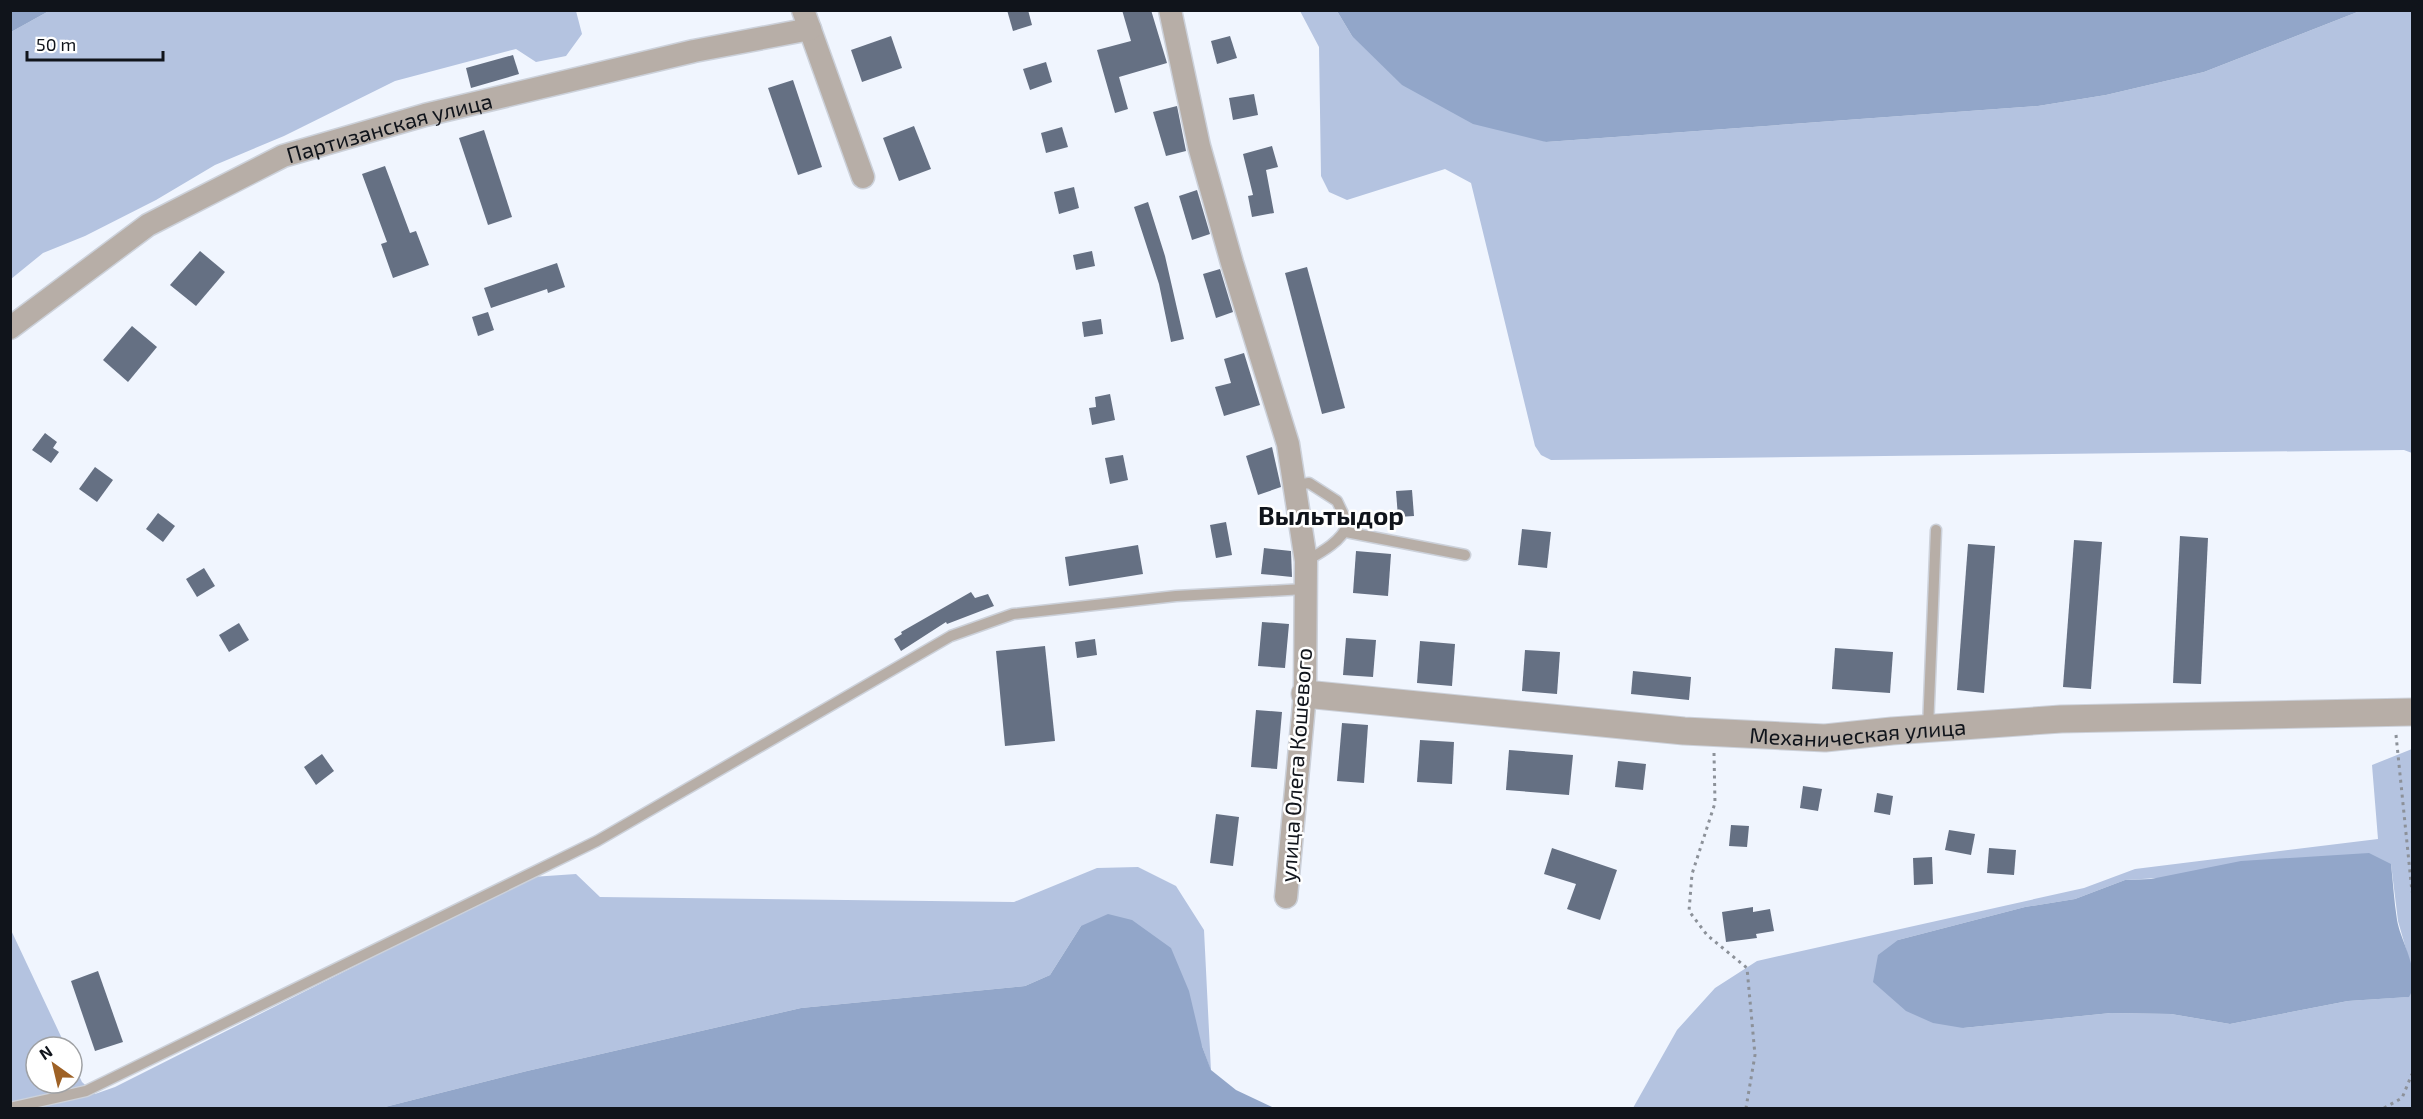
<svg xmlns="http://www.w3.org/2000/svg" width="2423" height="1119" font-family="'Exo 2',sans-serif">
<rect width="100%" height="100%" fill="#f0f5fe"/>
<g fill="#b4c3e0">
<path d="M49,11h527l6,23 -16,22 -30,6 -20,-13 -121,32 -111,55 -69,29 -59,35 -71,36 -42,17 -32,26v-247z"/>
<path d="M1300,11h37l15,25 194,106 492,-36 68,-11 98,-23 156,-61h52v442l-8,-3 -853,10 -10,-5 -6,-9 -64,-263 -26,-14 -98,31 -18,-8 -8,-16 -2,-129z"/>
<path d="M2412,749v221l-14,-49 -7,-57 -266,16 -50,19 -50,8 -127,33 65,88 148,-15 60,1 59,10 118,-23 60,-4 4,-6v117h-779l44,-78 38,-42 42,-27 327,-73 51,-19 243,-30 -6,-74z"/>
<path d="M1138,867l38,19 28,44 7,141 -9,-25 -121,-120 -31,49 -25,11 -224,22 -274,63 -146,37h-370l-1,-180 56,119h-30v36h36v-22l10,21 13,12 20,-7 417,-210 44,-3 24,23 414,5 83,-34z"/>
</g>
<g fill="#92a6c9">
<path d="M11,10h38v1l-38,21z"/>
<path d="M1337,11h1023l-156,61 -98,23 -68,11 -492,36 -73,-18 -71,-39 -50,-49z"/>
<path d="M2369,853l22,11c2,18 3,37 6,56 4,23 26,55 12,77l-61,4 -118,23 -59,-10 -60,-1 -148,15 -30,-5 -27,-12 -33,-29 5,-27 20,-15 127,-33 50,-8 50,-19 26,-1 90,-18z"/>
<path d="M1108,914l24,6 39,28 18,43 13,55 9,24 25,20 38,18h-893l146,-37 274,-63 224,-22 25,-11 31,-49z"/>
</g>
<g fill="#657083">
<path d="M1007,10h21l4,15 -19,6z"/>
<path d="M1122,10h29l16,53 -48,14 9,32 -13,4 -18,-63 34,-9z"/>
<path d="M891,36l11,32 -40,14 -11,-32z"/>
<path d="M1230,36l7,22 -20,6 -6,-23z"/>
<path d="M513,55l6,19 -48,14 -5,-20z"/>
<path d="M1046,62l6,20 -22,8 -7,-21z"/>
<path d="M793,80l29,87 -24,8 -30,-87z"/>
<path d="M1254,94l4,21 -25,5 -4,-22z"/>
<path d="M1177,106l9,45 -20,5 -13,-44z"/>
<path d="M914,126l17,43 -32,12 -16,-43z"/>
<path d="M1062,127l6,20 -22,6 -5,-20z"/>
<path d="M484,130l28,87 -24,8 -29,-87z"/>
<path d="M1272,146l6,21 -12,3 8,43 -22,4 -4,-21 5,-1 -10,-41z"/>
<path d="M385,166l25,67 6,-2 13,34 -36,13 -12,-34 6,-2 -25,-68z"/>
<path d="M1074,187l5,21 -20,6 -5,-22z"/>
<path d="M1197,190l13,44 -18,6 -13,-44z"/>
<path d="M1148,202l17,54 19,83 -13,3 -12,-58 -25,-77z"/>
<path d="M200,251l25,21 -29,34 -26,-21z"/>
<path d="M1092,251l3,15 -19,4 -3,-15z"/>
<path d="M557,263l8,24 -17,6 -1,-4 -56,19 -7,-20z"/>
<path d="M1307,267l38,141 -23,6 -37,-141z"/>
<path d="M1220,269l13,43 -17,6 -13,-44z"/>
<path d="M488,312l6,18 -16,6 -6,-19z"/>
<path d="M1101,319l2,15 -19,3 -2,-15z"/>
<path d="M132,326l25,21 -29,35 -25,-22z"/>
<path d="M1244,353l16,52 -36,11 -9,-29 16,-4 -7,-24z"/>
<path d="M1110,394l5,26 -23,5 -3,-17 7,-1 -1,-10z"/>
<path d="M45,433l12,9 -4,6 6,4 -8,11 -19,-13z"/>
<path d="M1272,447l9,40 -23,8 -12,-39z"/>
<path d="M1123,455l5,25 -18,4 -5,-26z"/>
<path d="M95,467l18,13 -16,22 -18,-13z"/>
<path d="M1412,490l2,26 -16,1 -2,-26z"/>
<path d="M158,513l17,13 -12,16 -17,-13z"/>
<path d="M1226,522l6,33 -16,3 -6,-33z"/>
<path d="M1522,529l29,3 -4,36 -29,-3z"/>
<path d="M2180,536l28,2 -7,146 -28,-1z"/>
<path d="M2074,540l28,2 -11,147 -28,-2z"/>
<path d="M1968,544l27,2 -11,147 -27,-3z"/>
<path d="M1138,545l5,29 -74,12 -4,-29z"/>
<path d="M1264,548l27,3 1,26 -31,-3z"/>
<path d="M1356,551l35,3 -3,42 -35,-3z"/>
<path d="M204,568l11,18 -18,11 -11,-18z"/>
<path d="M971,592l4,6 13,-4 6,12 -47,18 -1,-2 -45,29 -7,-12 8,-5 -1,-2z"/>
<path d="M1262,622l27,2 -4,44 -27,-2z"/>
<path d="M239,623l10,17 -20,12 -10,-17z"/>
<path d="M1346,638l30,2 -3,37 -30,-2z"/>
<path d="M1095,639l2,16 -20,3 -2,-16z"/>
<path d="M1420,641l35,3 -3,42 -35,-3z"/>
<path d="M1045,646l10,95 -50,5 -9,-95z"/>
<path d="M1835,648l58,4 -3,41 -58,-4z"/>
<path d="M1525,650l35,2 -3,42 -35,-3z"/>
<path d="M1633,671l58,6 -2,23 -58,-6z"/>
<path d="M1256,710l26,2 -5,57 -26,-2z"/>
<path d="M1342,723l26,2 -4,58 -27,-2z"/>
<path d="M1420,740l34,2 -2,42 -35,-2z"/>
<path d="M1509,750l64,5 -4,40 -63,-5z"/>
<path d="M322,754l12,17 -18,14 -12,-18z"/>
<path d="M1618,761l28,3 -3,26 -28,-3z"/>
<path d="M1803,786l19,3 -4,22 -18,-3z"/>
<path d="M1877,793l16,3 -3,19 -16,-3z"/>
<path d="M1216,814l23,3 -6,49 -23,-3z"/>
<path d="M1731,825l18,1 -2,21 -18,-1z"/>
<path d="M1949,830l26,4 -4,21 -26,-5z"/>
<path d="M1552,848l65,22 -17,50 -33,-11 9,-25 -32,-10z"/>
<path d="M1989,848l27,2 -2,25 -27,-2z"/>
<path d="M1932,857l1,27 -19,1 -1,-27z"/>
<path d="M1753,907v5l17,-3 4,22 -18,3 1,4 -31,4 -4,-30z"/>
<path d="M98,971l25,71 -28,9 -24,-70z"/>
</g>
<g fill="none" stroke-linecap="round" stroke-linejoin="round">
<defs>
<g id="service">
<path d="M1295,485l14,-2 28,18 11,23c-6,17 -26,28 -42,37"/>
<path d="M1346,532l119,23"/>
<path d="M1928,728l8,-198"/>
<path d="M10,1108l76,-17 511,-250 354,-205 62,-22 163,-18 129,-7"/>
</g>
<g id="minor">
<path d="M803,10l60,167"/>
<path d="M1170,10l29,136 33,117 56,181 18,117 -1,133 -19,203"/>
<path id="s1" d="M10,328l138,-103 135,-69 142,-41 269,-64 116,-22"/>
</g>
<g id="tertiary">
<path id="s2" d="M1305,694l379,37 141,7 67,-7 169,-12 351,-7"/>
</g>
</defs>
<use href="#service" stroke="#ccd1da" stroke-width="13"/>
<use href="#minor" stroke="#ccd1da" stroke-width="25"/>
<use href="#tertiary" stroke="#ccd1da" stroke-width="29"/>
<g stroke="#8c9199" stroke-width="3" stroke-dasharray="3 4.5" stroke-linecap="butt">
<path d="M2396,735l16,157"/>
<path d="M1714,753l1,50 -23,71 -3,37 18,24 40,33 8,87 -9,53"/>
<path d="M2384,1108l18,-10 10,-24"/>
</g>
<use href="#service" stroke="#b7aea7" stroke-width="10"/>
<use href="#minor" stroke="#b7aea7" stroke-width="22"/>
<use href="#tertiary" stroke="#b7aea7" stroke-width="27"/>
</g>
<g text-anchor="middle" dominant-baseline="central" stroke-width="5" stroke-linejoin="round" paint-order="stroke">
<g font-size="22" fill="#10141b" stroke="#fff">
<text stroke="none"><textPath href="#s1" startOffset="434">Партизанская улица</textPath></text>
<text stroke="none"><textPath href="#s2" startOffset="555">Механическая улица</textPath></text>
<text transform="translate(1295 765) rotate(-86)">улица Олега Кошевого</text>
</g>
<g font-size="26" font-weight="bold" fill="#10141b" stroke="#fff">
<text x="1331" y="514">Выльтыдор</text>
</g>
</g>
<rect width="2423" height="1119" fill="none" stroke="#10141b" stroke-width="24"/>
<g transform="translate(54 1065) rotate(326)"><circle r="28" fill="#ffffff" stroke="#9fa1a4" stroke-width="1.5"/>
<path d="M0-4.5L10 22L0 15L-10 22Z" fill="#9e6125"/>
<text y="-9" font-size="16" font-weight="bold" text-anchor="middle" fill="#10141b">N</text>
</g>
<path d="M27 51v9h136v-9" fill="none" stroke="#10141b" stroke-width="3"/>
<text x="36" y="51" font-size="18" fill="#10141b" stroke="#ffffff" stroke-width="4.5" paint-order="stroke">50 m</text>
</svg>
